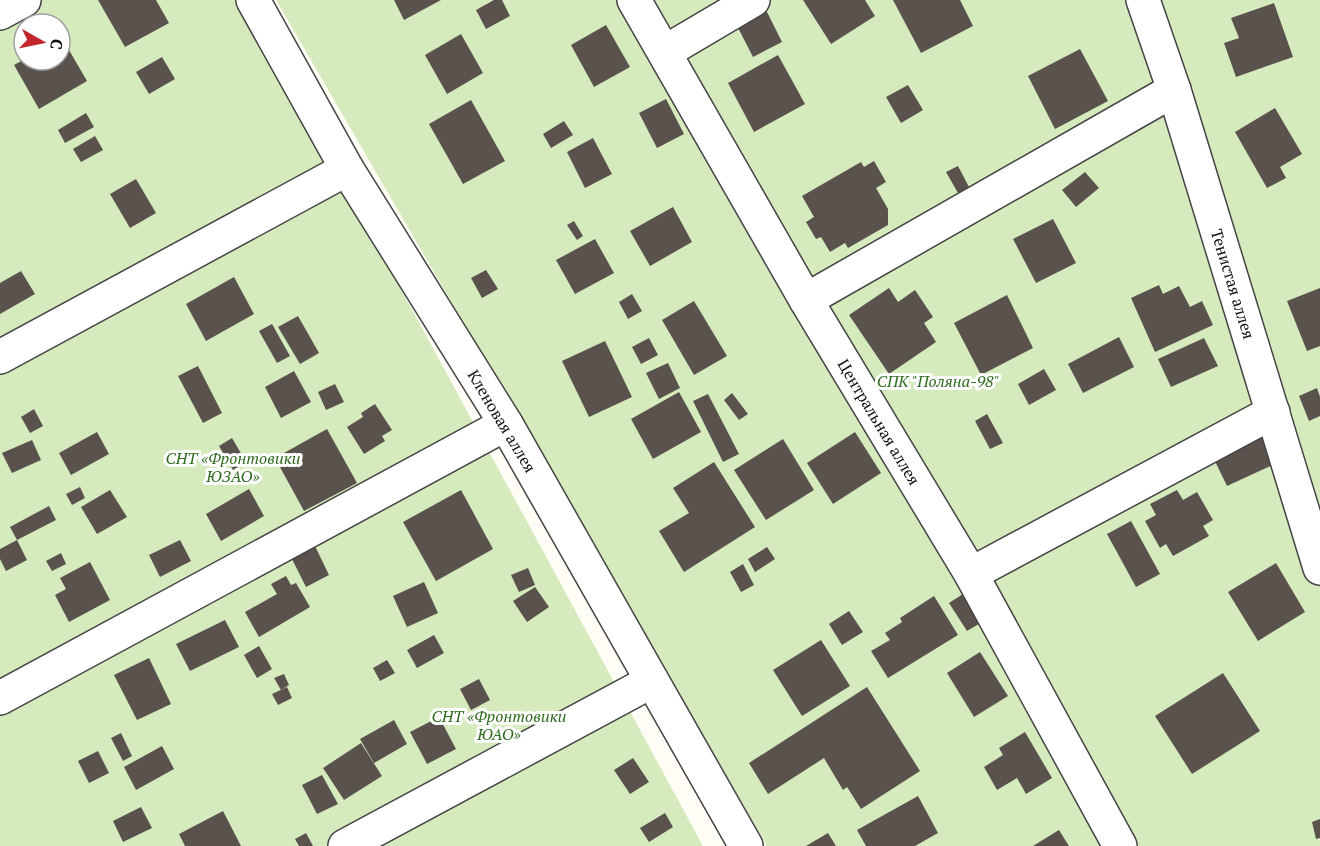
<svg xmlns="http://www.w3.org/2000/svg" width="1320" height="846" font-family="'PT Serif',serif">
<rect width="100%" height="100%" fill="#fffdf5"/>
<g fill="#d5ebbd" fill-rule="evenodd">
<path d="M0,0h244l459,846h-703zM24,24h36v36h-36z"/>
<path d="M276,0h1044v846h-553z"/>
</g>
<g fill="#5a524d">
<path d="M98,0h58l13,23 -44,24z"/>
<path d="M394,0h47l-37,20z"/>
<path d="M494,0h8l8,16 -24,13 -10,-19z"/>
<path d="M803,0h62l10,16 -44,28z"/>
<path d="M893,0h67l13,26 -52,27z"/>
<path d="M1274,3l19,54 -57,20 -12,-34 15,-5 -8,-20z"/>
<path d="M764,6l18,36 -29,15 -18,-35z"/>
<path d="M606,25l24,42 -36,20 -23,-42z"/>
<path d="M461,34l22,39 -36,21 -22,-39z"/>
<path d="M62,38l25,43 -48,28 -25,-44 9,-5h37v-21z"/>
<path d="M1080,49l28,52 -53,28 -27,-53z"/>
<path d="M778,55l27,49 -51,28 -26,-49z"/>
<path d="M162,57l13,22 -26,15 -13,-22z"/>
<path d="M908,85l15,25 -22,13 -15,-26z"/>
<path d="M666,99l18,35 -27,14 -18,-35z"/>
<path d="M471,100l34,61 -42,23 -34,-60z"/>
<path d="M1275,108l27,46 -22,13 6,11 -19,10 -32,-56z"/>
<path d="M86,113l8,14 -29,16 -7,-13z"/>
<path d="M564,121l9,14 -22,13 -8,-14z"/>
<path d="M95,136l8,14 -22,12 -8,-13z"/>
<path d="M593,138l19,36 -27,14 -18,-36z"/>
<path d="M874,161l12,21 -10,6 12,21v16l-40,23 -3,-5 -15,9 -9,-15 -5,2 -10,-17 8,-5 -12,-21 59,-34 3,5z"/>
<path d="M958,166l11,21 -11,6 -12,-21z"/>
<path d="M1085,172l14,16 -23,19 -14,-17z"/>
<path d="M136,179l20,34 -26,15 -20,-34z"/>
<path d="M673,207l19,35 -42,24 -20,-35z"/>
<path d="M1053,219l23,44 -40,20 -23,-44z"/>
<path d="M574,221l9,15 -6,4 -10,-15z"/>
<path d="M595,239l19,34 -39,21 -19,-34z"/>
<path d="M486,270l12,19 -16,9 -11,-20z"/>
<path d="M21,271l14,23 -35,20v-31z"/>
<path d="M234,277l20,37 -48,27 -20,-37z"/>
<path d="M1159,285l4,9 16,-8 11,21 12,-6 11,24 -58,27 -24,-54z"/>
<path d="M889,288l9,14 17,-12 18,27 -9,6 12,19 -47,32 -40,-59z"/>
<path d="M1320,288v58l-13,5 -20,-50z"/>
<path d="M632,294l10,17 -14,8 -9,-17z"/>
<path d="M1007,295l26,53 -52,27 -27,-52z"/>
<path d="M694,301l33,55 -33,19 -32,-55z"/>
<path d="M298,316l21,37 -19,11 -22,-37z"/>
<path d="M272,324l18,32 -13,7 -18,-32z"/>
<path d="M1119,337l15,30 -51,26 -15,-29z"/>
<path d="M649,338l9,17 -17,9 -9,-17z"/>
<path d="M1204,338l14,28 -47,21 -13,-28z"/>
<path d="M605,341l27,56 -43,20 -27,-56z"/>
<path d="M668,363l12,25 -21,11 -13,-26z"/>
<path d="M198,366l24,47 -19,10 -25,-47z"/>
<path d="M1044,369l12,21 -27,15 -11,-21z"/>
<path d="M294,371l17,31 -30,16 -16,-31z"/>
<path d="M335,384l9,18 -18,8 -8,-18z"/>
<path d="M1317,388l3,9v19l-11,5 -10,-25z"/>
<path d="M679,392l22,40 -48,27 -22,-40z"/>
<path d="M732,393l16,21 -9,6 -15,-20z"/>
<path d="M708,394l31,60 -16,8 -30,-61z"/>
<path d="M375,404l17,26 -10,6 3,5 -21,13 -17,-27 16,-10 -2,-4z"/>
<path d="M34,409l9,17 -13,7 -9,-16z"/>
<path d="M987,414l16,29 -13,6 -15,-28z"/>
<path d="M327,429l30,54 -53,28 -29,-53z"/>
<path d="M1267,430l14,31 -54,25 -15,-31z"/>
<path d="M97,432l12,22 -38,21 -12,-22z"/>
<path d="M855,432l26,41 -48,31 -26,-41z"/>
<path d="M232,438l14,24 -13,8 -14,-24z"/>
<path d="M783,439l31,51 -48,30 -32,-50z"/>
<path d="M32,440l9,20 -29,13 -10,-20z"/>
<path d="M714,462l41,65 -71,45 -25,-41 30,-18 -16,-25z"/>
<path d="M80,487l5,11 -13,7 -6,-11z"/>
<path d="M249,489l15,27 -43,25 -15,-27z"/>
<path d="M110,490l17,27 -30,17 -16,-27z"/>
<path d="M461,490l32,59 -57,32 -33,-59z"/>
<path d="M1177,490l6,10 14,-8 16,28 -10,6 6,10 -36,20 -7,-12 -6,4 -15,-27 11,-6 -6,-11z"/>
<path d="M49,506l7,14 -39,20 -7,-13z"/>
<path d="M1131,521l29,53 -24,13 -29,-53z"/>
<path d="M17,540l10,20 -21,11 -6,-12v-10z"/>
<path d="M180,540l11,21 -31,16 -11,-22z"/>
<path d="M314,544l15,31 -23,12 -15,-30z"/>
<path d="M767,547l8,12 -20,13 -7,-13z"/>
<path d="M61,553l5,11 -14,7 -6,-10z"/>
<path d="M90,562l20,38 -41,22 -14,-27 11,-6 -6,-11z"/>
<path d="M1276,563l29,49 -47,29 -30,-49z"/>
<path d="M743,564l11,21 -13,7 -11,-20z"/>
<path d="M528,568l7,17 -16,7 -8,-17z"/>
<path d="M286,576l5,9 5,-2 14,24 -51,30 -14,-25 32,-18 -6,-10z"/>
<path d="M424,582l14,31 -31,14 -14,-31z"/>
<path d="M535,587l14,20 -22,15 -14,-21z"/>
<path d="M966,592l18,29 -17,10 -18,-28z"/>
<path d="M934,596l24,39 -70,43 -17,-27 19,-11 -5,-7 17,-11 -2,-4z"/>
<path d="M849,611l14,21 -21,13 -13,-21z"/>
<path d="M225,620l14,27 -49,24 -14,-27z"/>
<path d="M434,635l10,18 -27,15 -10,-18z"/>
<path d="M821,640l29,46 -48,30 -29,-46z"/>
<path d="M259,646l13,23 -15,9 -13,-23z"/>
<path d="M980,652l28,44 -34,21 -27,-44z"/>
<path d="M149,658l22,46 -34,16 -23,-45z"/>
<path d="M387,660l8,13 -15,8 -7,-13z"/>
<path d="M1223,673l37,58 -68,43 -37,-58z"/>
<path d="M284,674l5,11 -8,5 -7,-12z"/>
<path d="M479,679l11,21 -19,10 -11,-21z"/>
<path d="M287,687l5,11 -14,7 -6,-11z"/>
<path d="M867,687l53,84 -59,38 -14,-22 -4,3 -19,-32 -56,36 -19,-31z"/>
<path d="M439,717l17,32 -29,15 -17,-32z"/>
<path d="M394,720l13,24 -33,19 -14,-24z"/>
<path d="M1025,732l27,46 -26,16 -9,-16 -20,12 -13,-23 19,-12 -4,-7z"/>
<path d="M121,733l11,23 -9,5 -12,-23z"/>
<path d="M361,743l21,33 -38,24 -21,-32z"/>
<path d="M162,746l12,23 -38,21 -12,-23z"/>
<path d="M98,751l11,22 -20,10 -11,-22z"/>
<path d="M633,758l16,24 -19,12 -16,-24z"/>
<path d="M322,775l16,29 -21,10 -15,-29z"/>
<path d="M918,796l20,37 -23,13h-49l-9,-16z"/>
<path d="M141,807l11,21 -29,14 -10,-21z"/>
<path d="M223,811l18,35h-56l-6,-12z"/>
<path d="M665,813l8,14 -24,15 -9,-14z"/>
<path d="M1320,819v19l-4,1 -4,-17z"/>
<path d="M1059,830l10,16h-36z"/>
<path d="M306,833l7,13h-14l-4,-7z"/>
<path d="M828,833l8,13h-30z"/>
</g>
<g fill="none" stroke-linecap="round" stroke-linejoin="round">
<defs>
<g id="minor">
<path d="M253,0l94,169 159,255 240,422"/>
<path d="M634,0l172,300 165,274 149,272"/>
<path d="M1143,0l31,90 146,478"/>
<path d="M0,13l24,-13"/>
<path d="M665,52l88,-52"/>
<path d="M806,300l368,-210"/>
<path d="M0,357l347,-188"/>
<path d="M971,574l302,-162"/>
<path d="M0,698l506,-274"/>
<path d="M345,846l307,-165"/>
</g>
</defs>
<use href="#minor" stroke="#444" stroke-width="36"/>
<use href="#minor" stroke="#fff" stroke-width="33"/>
</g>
<g text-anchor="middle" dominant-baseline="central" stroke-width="6" stroke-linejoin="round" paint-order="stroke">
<g font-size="16" fill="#111" stroke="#fff">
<text transform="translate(1233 284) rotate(73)">Тенистая аллея</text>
<text transform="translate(502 421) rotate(59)">Кленовая аллея</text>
<text transform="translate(879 422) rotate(59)">Центральная аллея</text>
</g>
<g font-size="16" font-style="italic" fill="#2f6b1f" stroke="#fff">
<text x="938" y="381">СПК "Поляна-98"</text>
<text x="233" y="458">СНТ «Фронтовики<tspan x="233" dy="18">ЮЗАО»</tspan></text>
<text x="499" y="716">СНТ «Фронтовики<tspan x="499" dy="18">ЮАО»</tspan></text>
</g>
</g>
<g transform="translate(42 42) rotate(99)"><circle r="28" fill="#ffffff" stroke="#a0a0a0" stroke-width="1.5"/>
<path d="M0-4.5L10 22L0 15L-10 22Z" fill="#c4262e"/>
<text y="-9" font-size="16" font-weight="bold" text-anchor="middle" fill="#111111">С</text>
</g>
</svg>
